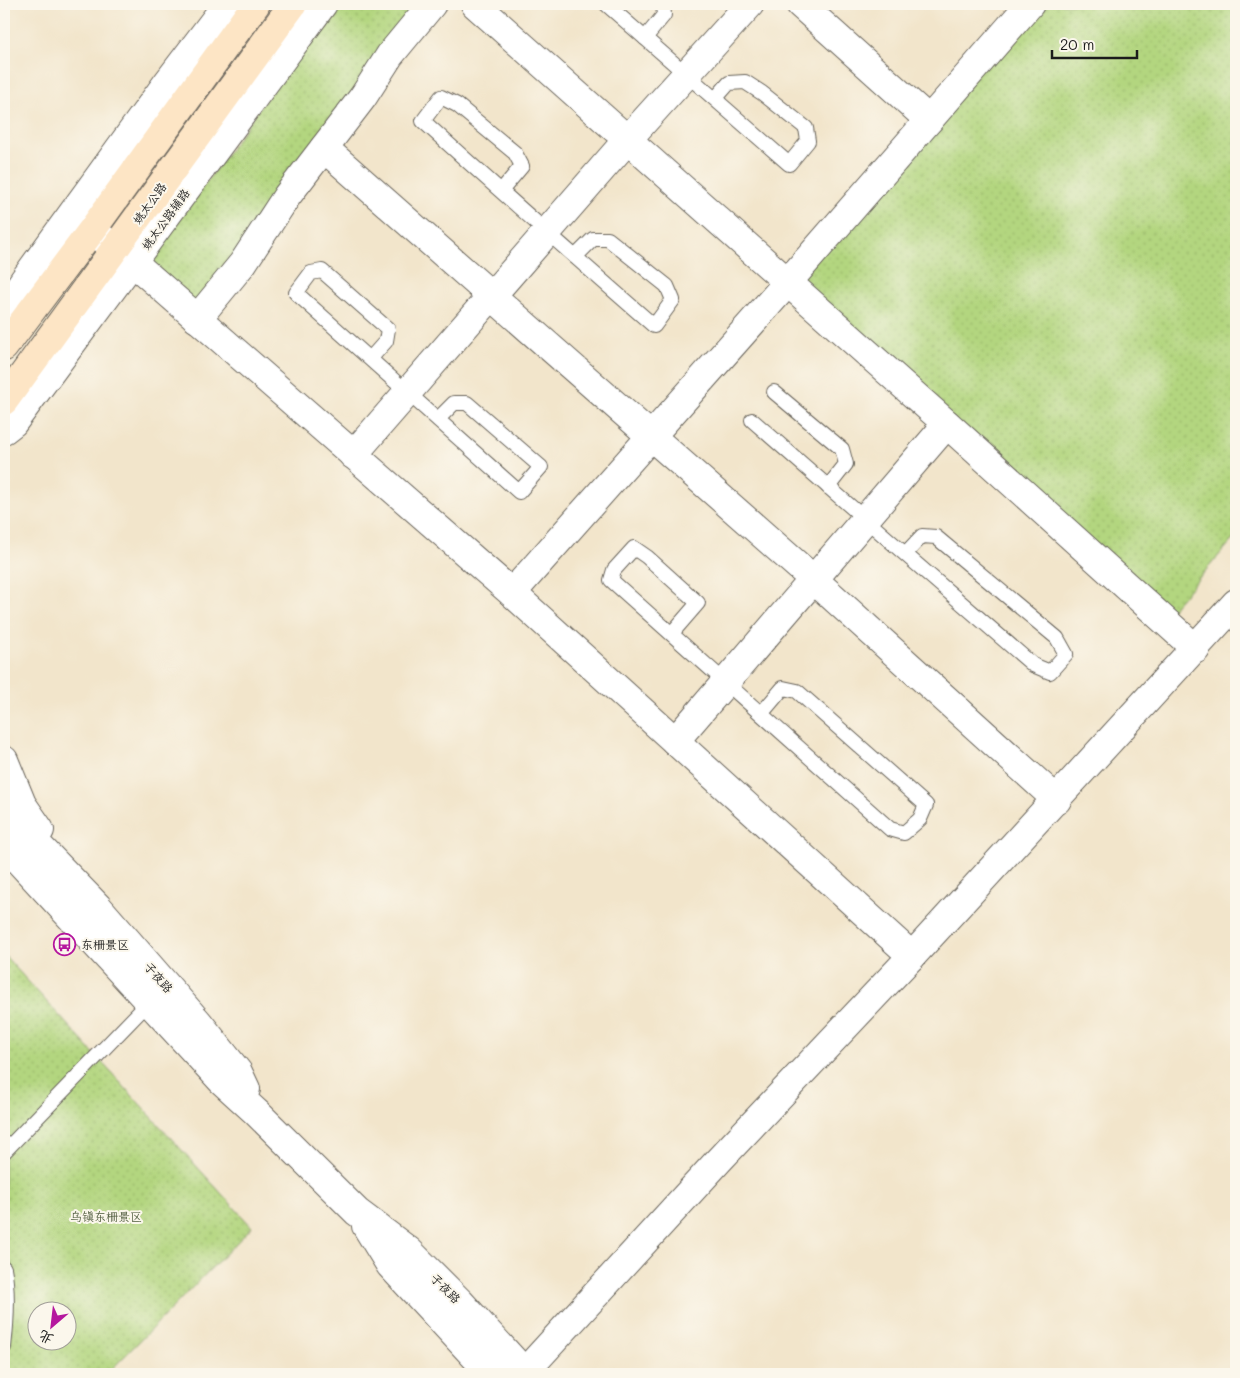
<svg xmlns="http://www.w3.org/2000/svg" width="1240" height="1378" font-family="Mali,'LXGW WenKai TC',sans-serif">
<defs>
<pattern id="park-dots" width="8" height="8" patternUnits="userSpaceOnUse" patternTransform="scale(1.25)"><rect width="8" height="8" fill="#b3d67f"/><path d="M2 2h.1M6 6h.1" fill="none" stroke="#99b76d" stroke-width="1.8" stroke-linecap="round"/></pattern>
</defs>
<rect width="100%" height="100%" fill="#fbf7ec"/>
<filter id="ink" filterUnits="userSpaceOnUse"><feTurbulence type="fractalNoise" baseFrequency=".02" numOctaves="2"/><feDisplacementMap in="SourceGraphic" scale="10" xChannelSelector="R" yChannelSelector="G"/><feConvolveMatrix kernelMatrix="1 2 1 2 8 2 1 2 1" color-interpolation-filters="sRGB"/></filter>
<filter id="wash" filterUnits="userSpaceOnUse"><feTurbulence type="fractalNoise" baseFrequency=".0096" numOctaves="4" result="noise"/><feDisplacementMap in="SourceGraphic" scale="20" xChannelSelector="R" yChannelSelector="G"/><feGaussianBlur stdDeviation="1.12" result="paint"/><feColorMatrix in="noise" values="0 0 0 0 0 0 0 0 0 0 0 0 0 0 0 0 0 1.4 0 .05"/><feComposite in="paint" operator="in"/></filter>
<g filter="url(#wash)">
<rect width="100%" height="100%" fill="#f2e5cb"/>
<g fill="url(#park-dots)" stroke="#68794e" fill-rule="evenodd">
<path d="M334,4h98l-235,315 -54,-48z"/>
<path d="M1030,4h206v532l-73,83 -375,-337z"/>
<path d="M4,955l248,272 -145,147h-103zM38,1310h30v30h-30z"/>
</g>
</g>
<g filter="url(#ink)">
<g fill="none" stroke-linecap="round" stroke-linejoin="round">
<defs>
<g id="service">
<path d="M606,4l183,160 19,-23 -2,-13 -44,-35 -17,-11 -16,1 -14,16"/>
<path d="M645,38l19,-23 -1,-11"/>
<path d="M501,191l21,-25 -7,-13 -58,-48 -16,-8 -18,24c76,69 153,137 231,205l19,-26 -6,-14 -59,-47h-15l-18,18"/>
<path d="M370,359l16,-18 2,-12 -66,-58 -11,2 -15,20c74,66 149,133 223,199l22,-25 -74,-64h-13l-16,16"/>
<path d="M774,392l68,57 4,15 -18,23"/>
<path d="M752,420c93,82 187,164 281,245l17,7 16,-18 -9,-16 -121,-101 -14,-1 -17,18"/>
<path d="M672,633l26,-30 -51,-46 -13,-9 -20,22 -3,10 279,249 14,4 16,-14 6,-14 -129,-114 -14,-3 -22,26"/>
<path d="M4,1152l149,-154"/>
<path d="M4,1268c5,25 3,53 0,79"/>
</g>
<g id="minor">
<path d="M475,4l472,420 249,225"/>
<path d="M800,4l129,116"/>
<path d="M324,148l489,431 244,221"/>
<path d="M92,230l51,41 369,322 400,363"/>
<path d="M4,316l4,-12 16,-24 143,-197 60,-79"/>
<path d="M197,319l46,-56 44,-67 76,-99 27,-42 42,-51"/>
<path d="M4,430l9,-7 310,-419"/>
<path d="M353,455l275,-316 122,-135"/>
<path d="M512,593l276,-311 242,-278"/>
<path d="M675,741l272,-317"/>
</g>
<g id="tertiary">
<path d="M4,760l18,44 18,26"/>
<path d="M4,810l94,97 101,116 39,49 8,17"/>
<path d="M4,845l218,236 35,32 100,99 52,39 51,51 66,72"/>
<path d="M366,1226l24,39 101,109"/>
<path d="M523,1374l197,-215 192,-203 324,-353"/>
</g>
<g id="secondary">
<path d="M4,347l88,-117 164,-226"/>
<path d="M4,401l289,-397"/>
</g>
</defs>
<use href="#service" stroke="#676259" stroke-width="16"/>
<use href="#minor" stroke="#676259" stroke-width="30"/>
<use href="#tertiary" stroke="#676259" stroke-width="30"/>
<use href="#secondary" stroke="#676259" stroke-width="30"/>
<use href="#service" stroke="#fff" stroke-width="14"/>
<use href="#minor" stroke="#fff" stroke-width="28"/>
<use href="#tertiary" stroke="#fff" stroke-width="28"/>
<use href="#secondary" stroke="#fde5c5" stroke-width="28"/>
</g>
</g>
<defs>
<symbol id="bus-ring" viewBox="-11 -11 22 22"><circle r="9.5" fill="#fbf7ec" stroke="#b5179e" stroke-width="1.5"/><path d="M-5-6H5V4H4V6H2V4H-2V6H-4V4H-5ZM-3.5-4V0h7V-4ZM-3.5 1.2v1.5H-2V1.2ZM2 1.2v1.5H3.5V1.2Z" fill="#b5179e"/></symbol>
</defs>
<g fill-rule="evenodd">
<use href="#bus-ring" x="52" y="932" width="25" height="25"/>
</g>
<g text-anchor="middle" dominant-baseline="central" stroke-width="4" stroke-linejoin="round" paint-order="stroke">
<g font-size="12" fill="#1c1c1c" stroke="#fbf7ec">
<text transform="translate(149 203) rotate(-54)">姚太公路</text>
<text transform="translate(165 219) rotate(-54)">姚太公路辅路</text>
<text transform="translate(159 977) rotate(49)">子夜路</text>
<text transform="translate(446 1288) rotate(45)">子夜路</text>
</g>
<g font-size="12" fill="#1c1c1c" stroke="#fbf7ec" text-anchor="start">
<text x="81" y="944">东栅景区</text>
</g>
<g font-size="12" fill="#515d3f" stroke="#fbf7ec">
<text x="106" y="1216">乌镇东栅景区</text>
</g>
</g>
<rect width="1240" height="1378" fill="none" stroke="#fbf7ec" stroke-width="20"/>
<g transform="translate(52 1326) rotate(208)"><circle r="24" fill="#fbf7ec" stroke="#a29f99"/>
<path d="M0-4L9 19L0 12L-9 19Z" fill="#b5179e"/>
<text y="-8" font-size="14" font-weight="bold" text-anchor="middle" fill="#1c1c1c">北</text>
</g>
<path d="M1052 50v8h85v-8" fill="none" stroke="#1c1c1c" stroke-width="2.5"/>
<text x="1060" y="50" font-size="15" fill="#1c1c1c" stroke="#fbf7ec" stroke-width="4" paint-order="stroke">20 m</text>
</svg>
